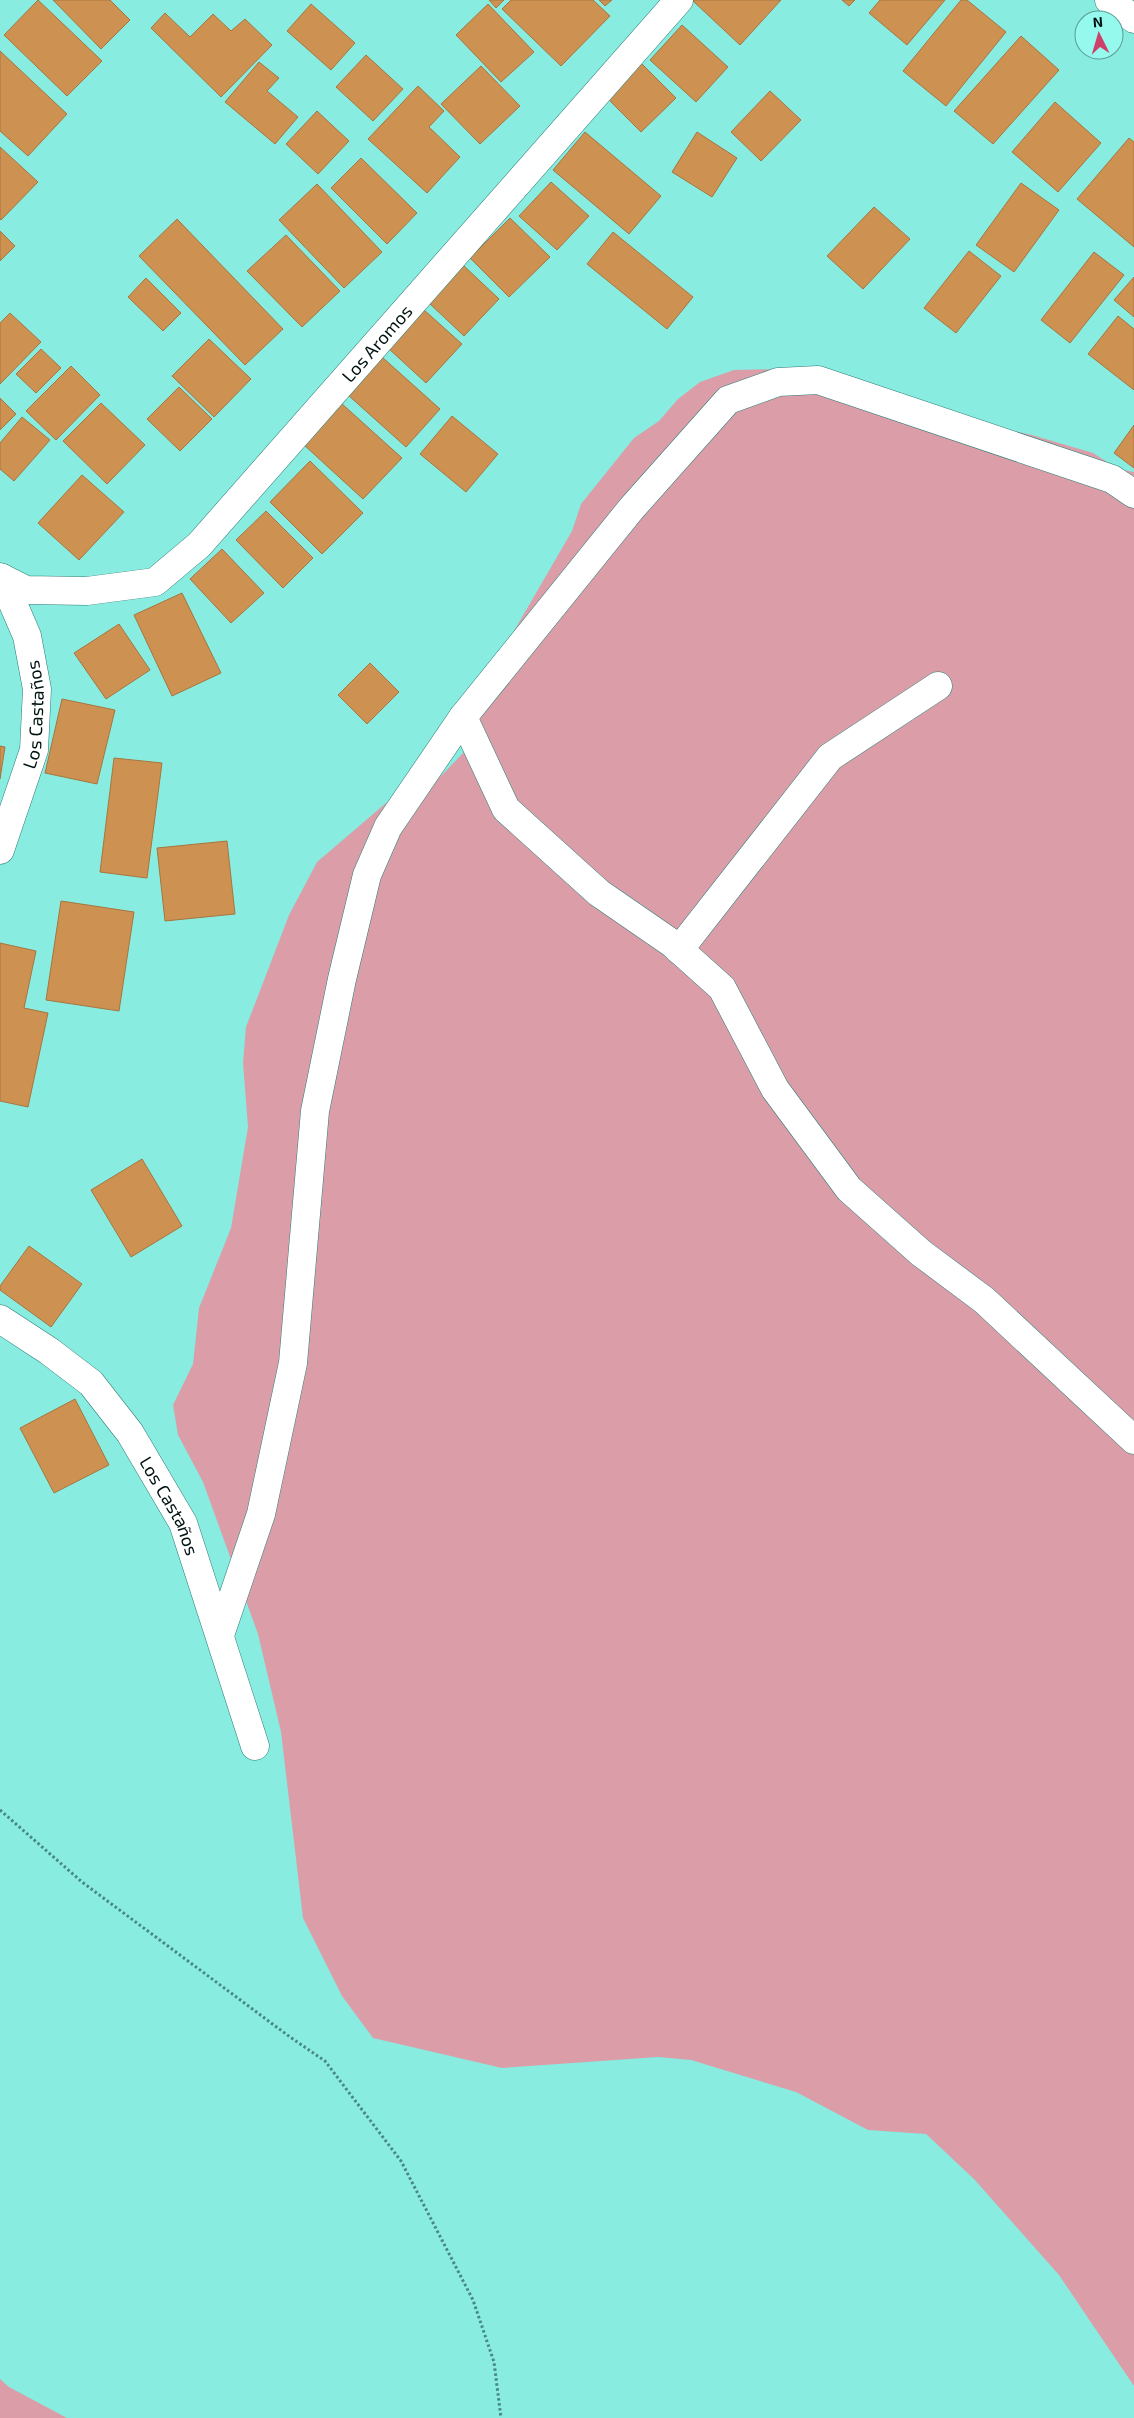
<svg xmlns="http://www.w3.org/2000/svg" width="1134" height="2418" font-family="'Exo 2',sans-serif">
<rect width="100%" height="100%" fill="#88ece1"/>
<g fill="#db9ea9">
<path d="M826,368l110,46 96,21 61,18 25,16 16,3v1914l-75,-111 -85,-96 -48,-45 -58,-4 -72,-38 -105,-32 -33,-3 -156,11 -129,-30 -31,-42 -39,-78 -22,-186 -23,-98 -55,-152 -25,-47 -5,-30 20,-41 6,-56 32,-80 17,-101 -5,-64 3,-36 43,-112 28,-53 69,-59 56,-28 22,-23 37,-82 6,-27 65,-112 9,-27 53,-66 25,-17 19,-22 22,-17 34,-12z"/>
<path d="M0,2379l9,8 58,31h-67z"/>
</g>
<g fill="#cd9252" stroke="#a7753e">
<path d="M38,0l64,61 -35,35 -63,-61z"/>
<path d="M53,0h57l20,20 -29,29z"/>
<path d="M489,0h15l-8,8z"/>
<path d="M511,0h82l17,16 -49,50 -59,-57z"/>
<path d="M599,0h13l-7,6z"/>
<path d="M694,0h87l-41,45 -47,-44z"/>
<path d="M842,0h13l-6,6z"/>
<path d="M880,0h65l-38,45 -38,-32z"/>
<path d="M961,0h6l39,32 -60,74 -43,-35z"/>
<path d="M311,4l44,39 -24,27 -44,-39z"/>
<path d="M488,4l46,48 -33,30 -45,-47z"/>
<path d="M165,13l25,24 23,-23 18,17 14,-12 27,26 -51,52 -70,-69z"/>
<path d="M682,25l46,42 -32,35 -46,-42z"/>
<path d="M1021,36l38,34 -66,74 -39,-33z"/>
<path d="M0,51l67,63 -39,42 -28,-25z"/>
<path d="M366,55l37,34 -30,32 -37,-34z"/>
<path d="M259,62l20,16 -12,13 31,26 -23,27 -50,-42z"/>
<path d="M641,63l35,35 -35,34 -35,-35z"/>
<path d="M481,66l39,40 -40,38 -39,-40z"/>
<path d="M418,86l26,25 -15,16 31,30 -33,36 -59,-54z"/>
<path d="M770,91l31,29 -40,41 -30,-29z"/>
<path d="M1055,102l46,41 -43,49 -46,-40z"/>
<path d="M317,111l32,30 -31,33 -32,-30z"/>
<path d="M585,132l76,64 -32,38 -76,-64z"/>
<path d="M697,132l40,26 -25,39 -40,-25z"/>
<path d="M1129,138l5,4v105l-57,-48z"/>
<path d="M0,147l38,35 -37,38 -1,-1z"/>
<path d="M361,158l56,55 -30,31 -56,-56z"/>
<path d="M551,182l38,34 -32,34 -38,-34z"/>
<path d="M1021,183l38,27 -45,62 -38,-27z"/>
<path d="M317,184l65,68 -38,36 -65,-68z"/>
<path d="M874,207l36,32 -47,50 -36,-33z"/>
<path d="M510,218l40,39 -41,40 -39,-39z"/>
<path d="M177,219l106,110 -38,36 -106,-109z"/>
<path d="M0,231l15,15 -15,15z"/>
<path d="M613,232l80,65 -26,32 -80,-65z"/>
<path d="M286,235l54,56 -38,36 -55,-56z"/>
<path d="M969,251l32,25 -45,57 -32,-25z"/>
<path d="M1094,252l30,23 -54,68 -29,-23z"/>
<path d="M463,265l36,34 -35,37 -36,-34z"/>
<path d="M1134,277v40l-20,-17z"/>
<path d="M146,278l35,35 -18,18 -35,-34z"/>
<path d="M423,309l39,35 -36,39 -39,-36z"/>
<path d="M10,313l31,29 -41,42v-61z"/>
<path d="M1118,316l16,13v61l-46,-36z"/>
<path d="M209,339l42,40 -37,38 -42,-41z"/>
<path d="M41,349l20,19 -25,25 -20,-19z"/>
<path d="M382,357l58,52 -34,38 -58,-52z"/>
<path d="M71,366l29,29 -44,45 -30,-29z"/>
<path d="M179,387l33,32 -32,32 -33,-32z"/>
<path d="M0,398l16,16 -16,16z"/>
<path d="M101,403l44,42 -38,39 -44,-43z"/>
<path d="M341,403l61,55 -39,41 -60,-55z"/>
<path d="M452,416l46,38 -32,38 -46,-38z"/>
<path d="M22,417l28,23 -36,41 -14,-12v-26z"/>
<path d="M1134,425v43l-20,-15z"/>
<path d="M310,461l53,52 -41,41 -52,-52z"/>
<path d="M82,475l42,37 -45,48 -41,-37z"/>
<path d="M266,511l47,47 -30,30 -47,-48z"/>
<path d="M222,549l42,44 -33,30 -41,-44z"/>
<path d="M182,593l39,80 -49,23 -38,-81z"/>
<path d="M119,624l31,46 -44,29 -32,-46z"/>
<path d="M370,663l29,29 -32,32 -29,-29z"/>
<path d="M62,699l53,11 -18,74 -52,-11z"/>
<path d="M0,746l5,1 -5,32z"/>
<path d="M114,758l48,5 -15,115 -47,-6z"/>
<path d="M227,841l8,73 -70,7 -8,-73z"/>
<path d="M61,901l73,11 -15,99 -73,-11z"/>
<path d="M0,943l36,8 -12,57 24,5 -20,94 -28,-6z"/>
<path d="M142,1159l40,67 -51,31 -40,-67z"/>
<path d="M29,1246l53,38 -31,43 -51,-37v-4z"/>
<path d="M75,1399l34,66 -55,28 -34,-65z"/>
</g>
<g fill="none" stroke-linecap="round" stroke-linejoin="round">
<defs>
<g id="minor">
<path id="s1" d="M0,577l26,13 61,1 68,-9 44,-37 480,-545"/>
<path d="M463,717l43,92 93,84 74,51 49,44 53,101 74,100 72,64 63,47 150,140"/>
<path id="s2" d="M0,850l34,-100 3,-61 -10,-53 -25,-58"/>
<path d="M679,950l151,-193 108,-71"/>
<path id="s3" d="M0,1319l49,32 42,32 39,50 53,90 72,223"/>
<path d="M220,1635l41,-121 32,-151 22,-252 27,-132 25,-104 21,-48 75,-110 168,-208 97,-109 50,-18 40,-2 294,99 22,15"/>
</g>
<path id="primary" d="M1109,0l25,19"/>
</defs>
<use href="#minor" stroke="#2e7c75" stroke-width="29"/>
<use href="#primary" stroke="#2e7c75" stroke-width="29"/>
<path stroke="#498881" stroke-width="3" stroke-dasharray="2.5 2.5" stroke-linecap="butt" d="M0,1810l82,72 208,155 35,24 76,100 72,139 21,62 7,56"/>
<use href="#minor" stroke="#fff" stroke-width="28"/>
<use href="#primary" stroke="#fff" stroke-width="28"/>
</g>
<g text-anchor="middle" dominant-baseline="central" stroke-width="5" stroke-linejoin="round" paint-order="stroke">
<g font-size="18" fill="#001311" stroke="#96f9ee">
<text stroke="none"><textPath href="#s1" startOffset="485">Los Aromos</textPath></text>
<text stroke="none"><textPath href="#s2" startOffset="141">Los Castaños</textPath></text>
<text stroke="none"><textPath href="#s3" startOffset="258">Los Castaños</textPath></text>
</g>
</g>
<g transform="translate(1099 35) rotate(355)"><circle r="24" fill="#96f9ee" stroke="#5a9d96"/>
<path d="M0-4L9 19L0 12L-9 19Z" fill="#ce406a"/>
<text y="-8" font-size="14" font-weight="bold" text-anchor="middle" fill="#001311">N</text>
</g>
</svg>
